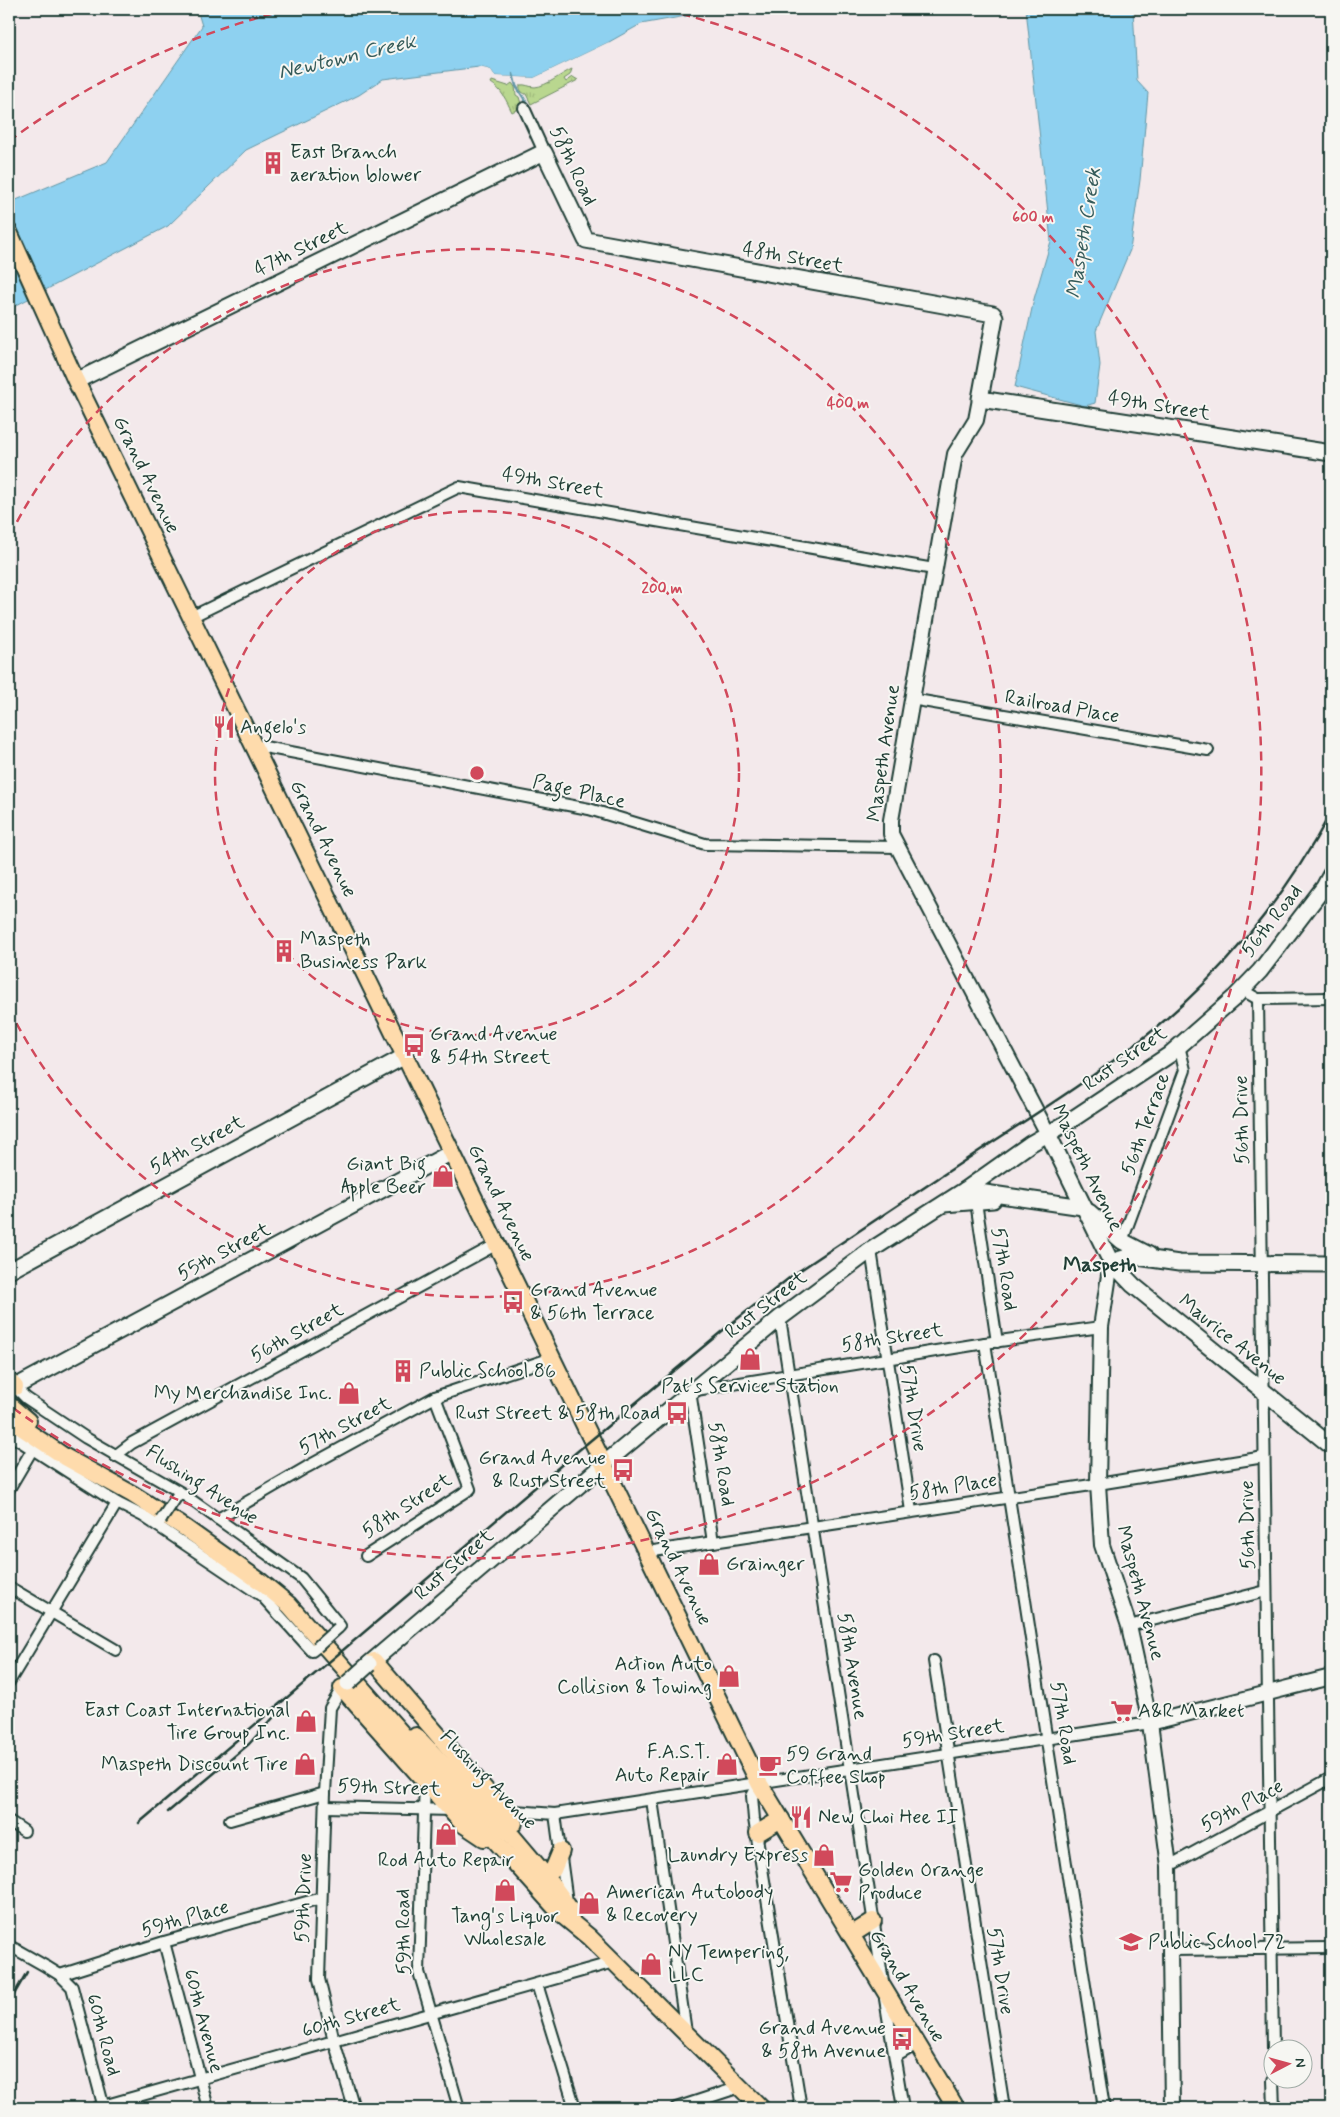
<svg xmlns="http://www.w3.org/2000/svg" width="1340" height="2117" font-family="Mynerve,sans-serif">
<defs>
<pattern id="grass-tufts" width="24" height="20" patternUnits="userSpaceOnUse" patternTransform="scale(1.25)"><rect width="24" height="20" fill="#b9d78f"/><path d="M3 7l-1-3M5 7V3M7 7l1-3M15 17l-1-3M17 17v-4M19 17l1-3" fill="none" stroke="#9fb97c"/></pattern>
</defs>
<rect width="100%" height="100%" fill="#f3e9eb"/>
<filter id="ink" filterUnits="userSpaceOnUse"><feTurbulence type="fractalNoise" baseFrequency=".02" numOctaves="2"/><feDisplacementMap in="SourceGraphic" scale="10" xChannelSelector="R" yChannelSelector="G"/><feConvolveMatrix kernelMatrix="1 2 1 2 8 2 1 2 1" color-interpolation-filters="sRGB"/></filter>
<g filter="url(#ink)">
<g fill="url(#grass-tufts)" stroke="#6c8a62">
<path d="M572,69l-2,6 -6,4 2,3 7,-5 5,3 -47,24 -5,-10c-4,-1 -7,-4 -6,-9 6,-1 9,2 15,2 12,-1 26,-13 37,-18z"/>
<path d="M492,81l16,5 4,-3 3,4 1,8 3,2 3,10 -10,5c-6,-12 -10,-22 -21,-29z"/>
</g>
<g fill="#8ed1f0" stroke="#6296a5">
<path d="M197,9h503l-14,7 -45,8 -32,18 -75,36 -39,-2 -4,-6 -12,-3 -96,12 -24,16 -113,55 -78,76 -159,83v-106l98,-41 95,-136z"/>
<path d="M1026,9h107l4,72 11,12 -8,87 -10,70 -34,81 4,34 -5,38 -10,3 -70,-19 19,-88 17,-58z"/>
</g>
<path fill="#f3e9eb" d="M609,42l-1,3 -73,35 -40,-2 -5,-6 -11,-2 -8,1 8,-4 12,3 4,6 39,2z"/>
<g fill="none" stroke-linecap="round" stroke-linejoin="round">
<path stroke="#6296a5" stroke-width="2.5" d="M513,74l3,12 11,17 -2,4"/>
<defs>
<g id="minor">
<path d="M524,108l20,44"/>
<path d="M191,617l268,-130 475,82"/>
<path d="M911,699l297,51"/>
<path d="M254,745l335,64 116,35 192,3"/>
<path d="M1242,990l16,9 73,-1"/>
<path d="M1258,999l15,1051"/>
<path d="M976,1202l21,140"/>
<path d="M1122,1241l63,-171 -6,-24"/>
<path d="M871,1250l40,261"/>
<path d="M780,1318l103,664"/>
<path d="M985,1343l119,765"/>
<path d="M15,1387l11,11 60,40 94,54 121,86 39,48 -2,2"/>
<path d="M9,1434l108,69 26,13 119,80 50,55 5,-4"/>
<path d="M115,1456l17,-13 365,-199"/>
<path d="M9,1489l23,-39"/>
<path d="M218,1519l89,-52 128,-70 117,-39"/>
<path d="M713,1542l-23,-151 295,-48 116,-16"/>
<path d="M647,1552l451,-68 166,-27"/>
<path d="M366,1556l104,-67 -35,-92"/>
<path d="M9,1587l107,63"/>
<path d="M1129,1626l137,-35"/>
<path d="M934,1661l70,447"/>
<path d="M9,1682l108,-179"/>
<path d="M342,1688l-12,20 -5,85 -6,186 15,62 20,67"/>
<path d="M425,1781l-6,191 40,136"/>
<path d="M759,1783l-7,13 2,23 47,289"/>
<path d="M652,1800l34,232"/>
<path d="M325,1807l126,3"/>
<path d="M501,1810l54,4 595,-91"/>
<path d="M555,1814l12,88"/>
<path d="M230,1820l95,-27"/>
<path d="M9,1821l15,10"/>
<path d="M1169,1866l162,-88"/>
<path d="M164,1942l44,166"/>
<path d="M9,1946l8,4"/>
<path d="M1171,1950l160,-2"/>
<path d="M47,1967l13,8 12,12 32,121"/>
<path d="M60,1975l104,-33 157,-44"/>
<path d="M537,1984l38,124"/>
<path d="M885,1999l18,109"/>
<path d="M895,2057l22,-13"/>
<path d="M1273,2080l1,28"/>
<path d="M96,2108l518,-146"/>
<path d="M676,2108l64,-21"/>
</g>
<g id="tertiary">
<path d="M980,399l-4,21 -21,34 -64,366v14l157,300"/>
<path d="M1111,1262l-10,65 -3,157 4,61 27,81 21,97 19,143 3,242"/>
<path d="M1150,1723l181,-46"/>
</g>
<g id="secondary">
<path d="M76,381l468,-229 42,88 407,74 2,3 -15,82 351,54"/>
<path d="M1048,1134l63,128 22,23 198,161"/>
<path d="M965,1190l118,17"/>
<path d="M944,1204l49,-4"/>
<path d="M1089,1212l33,29 27,14"/>
<path d="M1111,1262l20,-6 48,7 152,1"/>
<path d="M9,1271l396,-215"/>
<path d="M15,1387l437,-235"/>
<path d="M369,1664l235,-200 176,-146 91,-68 94,-60 65,-46 35,-20 104,-69 65,-57 26,-27 64,-84 7,-13"/>
</g>
<g id="primary">
<path d="M9,232l67,149 683,1402 197,325"/>
<path d="M9,1381l6,6"/>
<path d="M9,1405l19,16"/>
<path d="M9,1419l56,38 67,37 53,34 76,54 28,23 219,250 53,59 28,23 172,171"/>
<path d="M374,1661l140,162"/>
<path d="M342,1688l121,136 21,14"/>
<path d="M416,1736l96,100 33,39 27,37"/>
<path d="M758,1833l23,-14"/>
<path d="M537,1880l16,-10 8,-19"/>
<path d="M851,1935l22,-14"/>
</g>
</defs>
<use href="#minor" stroke="#1f3d34" stroke-width="14"/>
<use href="#tertiary" stroke="#1f3d34" stroke-width="18"/>
<use href="#secondary" stroke="#1f3d34" stroke-width="19"/>
<use href="#primary" stroke="#1f3d34" stroke-width="20"/>
<use href="#minor" stroke="#f6f6f2" stroke-width="10"/>
<use href="#tertiary" stroke="#f6f6f2" stroke-width="14"/>
<use href="#secondary" stroke="#f6f6f2" stroke-width="15"/>
<use href="#primary" stroke="#fedbac" stroke-width="16"/>
<g stroke="#1f3d34" stroke-width="2.5">
<path d="M168,1812l81,-68 24,-26"/>
<path d="M139,1823l440,-373 148,-123 66,-52c65,-43 130,-87 195,-130 52,-34 104,-67 153,-105 77,-61 144,-141 190,-228"/>
<path d="M9,2003l18,-31"/>
</g>
<defs>
<g id="minor-bridge">
<path d="M161,1520l16,-24"/>
<path d="M317,1647l21,-19"/>
<path d="M17,1950l30,17"/>
</g>
<path id="secondary-bridge" d="M348,1683l21,-19"/>
</defs>
<use href="#minor-bridge" stroke="#1f3d34" stroke-width="14" stroke-linecap="butt"/>
<use href="#secondary-bridge" stroke="#1f3d34" stroke-width="19" stroke-linecap="butt"/>
<use href="#minor-bridge" stroke="#f6f6f2" stroke-width="10"/>
<use href="#secondary-bridge" stroke="#f6f6f2" stroke-width="15"/>
</g>
</g>
<g fill="none" stroke="#d1495b" stroke-width="2.5" stroke-dasharray="9 6">
<circle cx="477" cy="773" r="262"/>
<path d="M10 535A524 524 0 1 1 10 1011"/>
<path d="M9 141A786 786 0 0 1 287 10M667 10A786 786 0 1 1 9 1405"/>
</g>
<defs>
<symbol id="building-bare" viewBox="-9 -9 18 18"><path d="M-4-6H4V6H1V3H-1V6H-4ZM-2.5-4.3h1.7v1.8h-1.7ZM.8-4.3h1.7v1.8H.8ZM-2.5-1h1.7V.8h-1.7ZM.8-1h1.7V.8H.8Z" fill="#d1495b" stroke="#f6f6f2" stroke-width="2.5" paint-order="stroke"/></symbol>
<symbol id="restaurant-bare" viewBox="-9 -9 18 18"><path d="M-5-6h1v4h1v-4h1v4h1v-4h1v5L-1.5 .5V6h-2V.5L-5-1ZM5-6V6H3V1.5H1.5Q1.5-4 5-6Z" fill="#d1495b" stroke="#f6f6f2" stroke-width="2.5" paint-order="stroke"/></symbol>
<symbol id="bus-bare" viewBox="-9 -9 18 18"><path d="M-5-6H5V4H4V6H2V4H-2V6H-4V4H-5ZM-3.5-4V0h7V-4ZM-3.5 1.2v1.5H-2V1.2ZM2 1.2v1.5H3.5V1.2Z" fill="#d1495b" stroke="#f6f6f2" stroke-width="2.5" paint-order="stroke"/></symbol>
<symbol id="shop-bare" viewBox="-9 -9 18 18"><path d="M-5-2.5h2.3a2.7 3.5 0 0 1 5.4 0H5L5.5 6h-11ZM-1.5-2.5h3a1.5 2.3 0 0 0-3 0Z" fill="#d1495b" stroke="#f6f6f2" stroke-width="2.5" paint-order="stroke"/></symbol>
<symbol id="supermarket-bare" viewBox="-9 -9 18 18"><path d="M-6-5.5h2.5l.6 2H6L4.5 2H-2.5L-4.4-4H-6ZM-1.5 3.2a1.3 1.3 0 1 0 .1 0ZM3 3.2a1.3 1.3 0 1 0 .1 0Z" fill="#d1495b" stroke="#f6f6f2" stroke-width="2.5" paint-order="stroke"/></symbol>
<symbol id="cafe-bare" viewBox="-9 -9 18 18"><path d="M-5.5-4.5H6V0H3Q3 3.5 0 3.5H-2.5Q-5.5 3.5-5.5 0ZM3-3.2v2h1.7v-2ZM-6 4.5H4V6H-6Z" fill="#d1495b" stroke="#f6f6f2" stroke-width="2.5" paint-order="stroke"/></symbol>
<symbol id="school-bare" viewBox="-9 -9 18 18"><path d="M0-5L7-2L0 1L-7-2ZM-4 1L0 2.5L4 1V4Q0 6-4 4Z" fill="#d1495b" stroke="#f6f6f2" stroke-width="2.5" paint-order="stroke"/></symbol>
</defs>
<g fill-rule="evenodd">
<use href="#building-bare" x="257" y="147" width="32" height="32"/>
<use href="#restaurant-bare" x="208" y="711" width="32" height="32"/>
<use href="#building-bare" x="268" y="935" width="32" height="32"/>
<use href="#bus-bare" x="398" y="1029" width="32" height="32"/>
<use href="#shop-bare" x="427" y="1160" width="32" height="32"/>
<use href="#bus-bare" x="497" y="1286" width="32" height="32"/>
<use href="#shop-bare" x="734" y="1343" width="32" height="32"/>
<use href="#building-bare" x="387" y="1355" width="32" height="32"/>
<use href="#shop-bare" x="333" y="1377" width="32" height="32"/>
<use href="#bus-bare" x="661" y="1397" width="32" height="32"/>
<use href="#bus-bare" x="607" y="1454" width="32" height="32"/>
<use href="#shop-bare" x="693" y="1548" width="32" height="32"/>
<use href="#shop-bare" x="713" y="1660" width="32" height="32"/>
<use href="#supermarket-bare" x="1106" y="1695" width="32" height="32"/>
<use href="#shop-bare" x="290" y="1705" width="32" height="32"/>
<use href="#shop-bare" x="289" y="1748" width="32" height="32"/>
<use href="#shop-bare" x="711" y="1748" width="32" height="32"/>
<use href="#cafe-bare" x="754" y="1749" width="32" height="32"/>
<use href="#restaurant-bare" x="785" y="1801" width="32" height="32"/>
<use href="#shop-bare" x="430" y="1818" width="32" height="32"/>
<use href="#shop-bare" x="808" y="1839" width="32" height="32"/>
<use href="#supermarket-bare" x="825" y="1866" width="32" height="32"/>
<use href="#shop-bare" x="489" y="1874" width="32" height="32"/>
<use href="#shop-bare" x="573" y="1887" width="32" height="32"/>
<use href="#school-bare" x="1115" y="1926" width="32" height="32"/>
<use href="#shop-bare" x="635" y="1948" width="32" height="32"/>
<use href="#bus-bare" x="886" y="2023" width="32" height="32"/>
</g>
<g text-anchor="middle" dominant-baseline="central" stroke-width="4" stroke-linejoin="round" paint-order="stroke">
<g font-size="20" fill="#1f3d34" stroke="#f6f6f2" text-anchor="start">
<text x="290" y="152">East Branch<tspan x="290" dy="23">aeration blower</tspan></text>
<text x="240" y="727">Angelo's</text>
<text x="300" y="939">Maspeth<tspan x="300" dy="23">Business Park</tspan></text>
<text x="430" y="1034">Grand Avenue<tspan x="430" dy="23">&amp; 54th Street</tspan></text>
<text x="426" y="1164" text-anchor="end">Giant Big<tspan x="426" dy="23">Apple Beer</tspan></text>
<text x="530" y="1290">Grand Avenue<tspan x="530" dy="23">&amp; 56th Terrace</tspan></text>
<text x="419" y="1371">Public School 86</text>
<text x="750" y="1386" text-anchor="middle">Pat's Service Station</text>
<text x="332" y="1393" text-anchor="end">My Merchandise Inc.</text>
<text x="660" y="1413" text-anchor="end">Rust Street &amp; 58th Road</text>
<text x="606" y="1458" text-anchor="end">Grand Avenue<tspan x="606" dy="23">&amp; Rust Street</tspan></text>
<text x="726" y="1564">Grainger</text>
<text x="712" y="1664" text-anchor="end">Action Auto<tspan x="712" dy="23">Collision &amp; Towing</tspan></text>
<text x="290" y="1710" text-anchor="end">East Coast International<tspan x="290" dy="23">Tire Group Inc.</tspan></text>
<text x="1138" y="1711">A&amp;R Market</text>
<text x="710" y="1752" text-anchor="end">F.A.S.T.<tspan x="710" dy="23">Auto Repair</tspan></text>
<text x="786" y="1754">59 Grand<tspan x="786" dy="23">Coffee Shop</tspan></text>
<text x="288" y="1764" text-anchor="end">Maspeth Discount Tire</text>
<text x="818" y="1817">New Choi Hee II</text>
<text x="808" y="1855" text-anchor="end">Laundry Express</text>
<text x="446" y="1860" text-anchor="middle">Rod Auto Repair</text>
<text x="858" y="1870">Golden Orange<tspan x="858" dy="23">Produce</tspan></text>
<text x="606" y="1892">American Autobody<tspan x="606" dy="23">&amp; Recovery</tspan></text>
<text x="505" y="1916" text-anchor="middle">Tang's Liquor<tspan x="505" dy="23">Wholesale</tspan></text>
<text x="1148" y="1942">Public School 72</text>
<text x="668" y="1952">NY Tempering,<tspan x="668" dy="23">LLC</tspan></text>
<text x="886" y="2028" text-anchor="end">Grand Avenue<tspan x="886" dy="23">&amp; 58th Avenue</tspan></text>
</g>
<g font-size="20" fill="#1f3d34" stroke="#f6f6f2">
<text transform="translate(573 166) rotate(65)">58th Road</text>
<text transform="translate(301 249) rotate(-26)">47th Street</text>
<text transform="translate(793 258) rotate(10)">48th Street</text>
<text transform="translate(1159 406) rotate(9)">49th Street</text>
<text transform="translate(146 475) rotate(64)">Grand Avenue</text>
<text transform="translate(553 483) rotate(10)">49th Street</text>
<text transform="translate(1062 707) rotate(10)">Railroad Place</text>
<text transform="translate(884 753) rotate(-82)">Maspeth Avenue</text>
<text transform="translate(579 792) rotate(13)">Page Place</text>
<text transform="translate(323 839) rotate(64)">Grand Avenue</text>
<text transform="translate(1272 921) rotate(-52)">56th Road</text>
<text transform="translate(1125 1059) rotate(-35)">Rust Street</text>
<text transform="translate(1242 1120) rotate(-91)">56th Drive</text>
<text transform="translate(1146 1124) rotate(-70)">56th Terrace</text>
<text transform="translate(197 1145) rotate(-28)">54th Street</text>
<text transform="translate(1087 1168) rotate(64)">Maspeth Avenue</text>
<text transform="translate(501 1203) rotate(64)">Grand Avenue</text>
<text transform="translate(224 1252) rotate(-28)">55th Street</text>
<text transform="translate(1004 1269) rotate(81)">57th Road</text>
<text transform="translate(766 1305) rotate(-38)">Rust Street</text>
<text transform="translate(297 1333) rotate(-29)">56th Street</text>
<text transform="translate(892 1338) rotate(-9)">58th Street</text>
<text transform="translate(1232 1340) rotate(39)">Maurice Avenue</text>
<text transform="translate(913 1408) rotate(81)">57th Drive</text>
<text transform="translate(345 1426) rotate(-28)">57th Street</text>
<text transform="translate(721 1464) rotate(81)">58th Road</text>
<text transform="translate(202 1485) rotate(33)">Flushing Avenue</text>
<text transform="translate(953 1487) rotate(-9)">58th Place</text>
<text transform="translate(407 1506) rotate(-33)">58th Street</text>
<text transform="translate(1248 1525) rotate(-91)">56th Drive</text>
<text transform="translate(454 1565) rotate(-41)">Rust Street</text>
<text transform="translate(678 1567) rotate(64)">Grand Avenue</text>
<text transform="translate(1140 1593) rotate(75)">Maspeth Avenue</text>
<text transform="translate(852 1666) rotate(81)">58th Avenue</text>
<text transform="translate(1063 1723) rotate(81)">57th Road</text>
<text transform="translate(953 1734) rotate(-9)">59th Street</text>
<text transform="translate(488 1780) rotate(46)">Flushing Avenue</text>
<text transform="translate(389 1788) rotate(2)">59th Street</text>
<text transform="translate(1242 1806) rotate(-28)">59th Place</text>
<text transform="translate(304 1898) rotate(-88)">59th Drive</text>
<text transform="translate(185 1919) rotate(-16)">59th Place</text>
<text transform="translate(404 1932) rotate(-91)">59th Road</text>
<text transform="translate(1000 1971) rotate(81)">57th Drive</text>
<text transform="translate(907 1986) rotate(59)">Grand Avenue</text>
<text transform="translate(351 2018) rotate(-16)">60th Street</text>
<text transform="translate(203 2021) rotate(75)">60th Avenue</text>
<text transform="translate(103 2035) rotate(75)">60th Road</text>
</g>
<g font-size="21" font-style="italic" fill="#355b5a" stroke="#f6f6f2">
<text transform="translate(347 57) rotate(-13)">Newtown Creek</text>
<text transform="translate(1084 233) rotate(-81)">Maspeth Creek</text>
</g>
<g font-size="21" font-weight="bold" fill="#1f3d34" stroke="#f6f6f2">
<text x="1100" y="1265">Maspeth</text>
</g>
</g>
<circle cx="477" cy="773" r="8" fill="#d1495b" stroke="#f6f6f2" stroke-width="2.5"/>
<g font-size="15" text-anchor="middle" font-weight="bold" fill="#d1495b" stroke="#f6f6f2" stroke-width="4" stroke-linejoin="round" paint-order="stroke">
<text x="1033" y="222">600 m</text>
<text x="848" y="408">400 m</text>
<text x="662" y="593">200 m</text>
</g>
<rect width="1340" height="2117" fill="none" stroke="#f6f6f2" stroke-width="30"/>
<rect x="15" y="15" width="1310" height="2087" fill="none" stroke="#1f3d34" stroke-width="2" filter="url(#ink)"/>
<g transform="translate(1288 2064) rotate(84)"><circle r="24" fill="#f6f6f2" stroke="#a0aca6"/>
<path d="M0-4L9 19L0 12L-9 19Z" fill="#d1495b"/>
<text y="-8" font-size="14" font-weight="bold" text-anchor="middle" fill="#1f3d34">N</text>
</g>
</svg>
